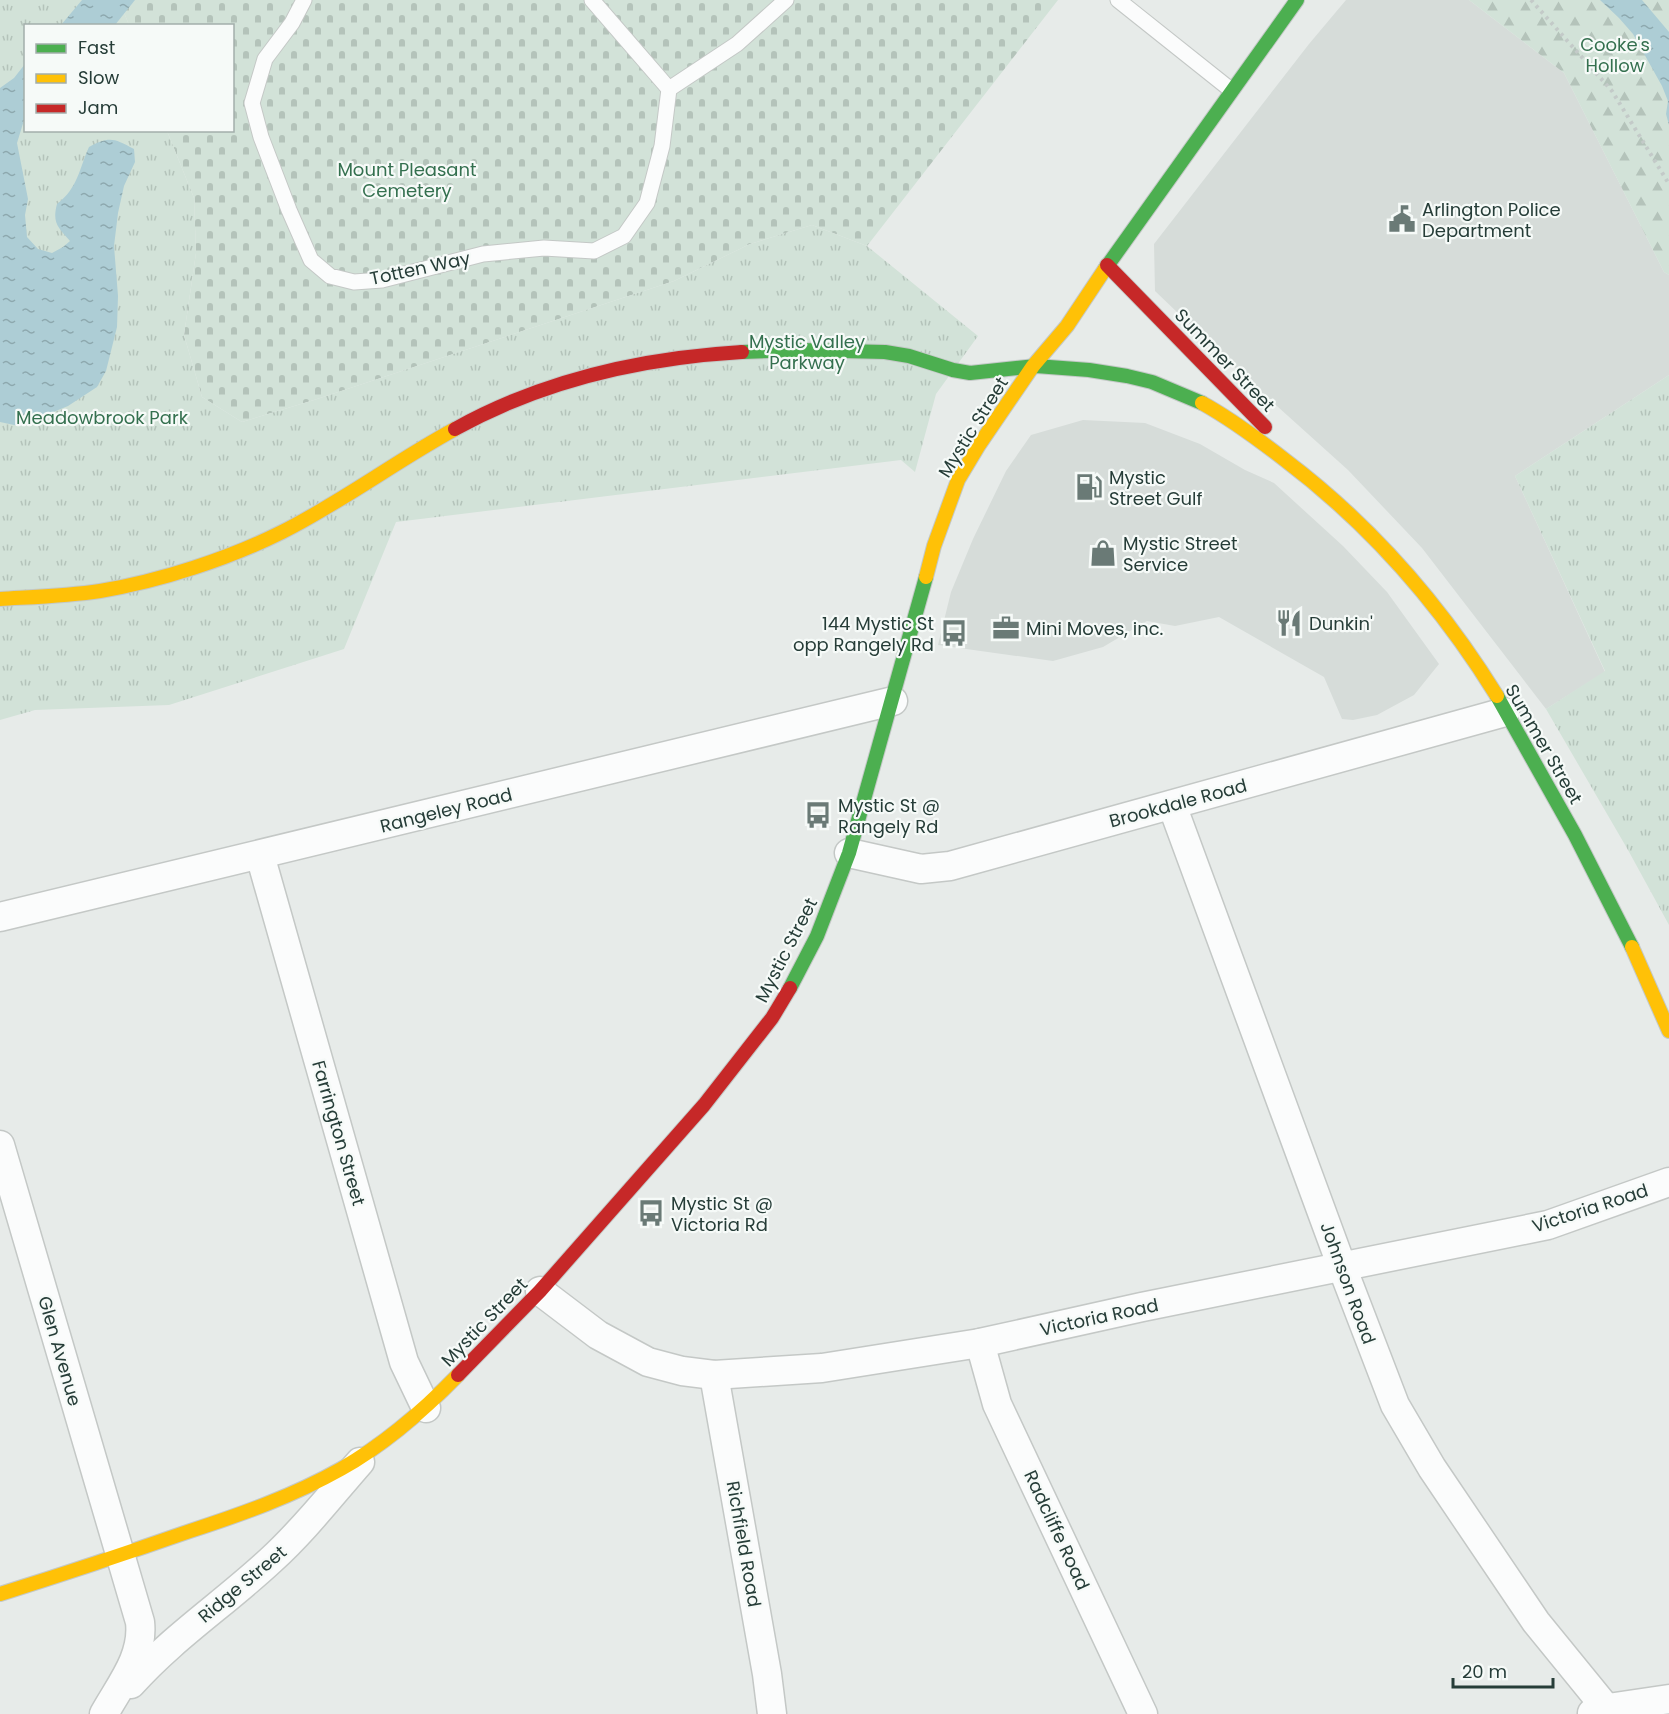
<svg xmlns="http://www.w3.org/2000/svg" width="1669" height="1714" font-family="Poppins,sans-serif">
<defs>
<pattern id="forest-firs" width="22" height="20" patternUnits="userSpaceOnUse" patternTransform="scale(1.5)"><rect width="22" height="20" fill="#d2e2d8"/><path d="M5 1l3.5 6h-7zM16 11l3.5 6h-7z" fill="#b4c3ba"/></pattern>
<pattern id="cemetery-stones" width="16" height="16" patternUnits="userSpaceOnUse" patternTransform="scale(1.5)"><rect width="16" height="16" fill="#d2e2d8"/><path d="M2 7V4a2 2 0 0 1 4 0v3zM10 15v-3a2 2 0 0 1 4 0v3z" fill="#b4c3ba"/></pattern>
<pattern id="park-tufts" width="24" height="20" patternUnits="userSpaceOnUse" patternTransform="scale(1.5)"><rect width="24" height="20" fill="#d2e2d8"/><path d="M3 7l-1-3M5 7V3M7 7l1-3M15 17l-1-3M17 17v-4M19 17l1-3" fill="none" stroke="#b4c3ba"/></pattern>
<pattern id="water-ripples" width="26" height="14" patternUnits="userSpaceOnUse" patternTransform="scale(1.5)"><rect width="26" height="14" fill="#adcdd5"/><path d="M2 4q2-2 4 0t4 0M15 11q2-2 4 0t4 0" fill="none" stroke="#8da8ae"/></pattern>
</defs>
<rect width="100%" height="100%" fill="#e7ebe9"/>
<g fill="#d6dcd9">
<path d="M1346,0h123l95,73 100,199 5,3v100l-154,101 90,196 -59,37 -124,-161 -74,-78 -100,-90 -93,-89 -1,-47 155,-200z"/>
<path d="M1083,420l62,3 55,21 45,26 29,13 69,63 44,46 52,72 -25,31 -37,20 -24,5 -11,-1 -18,-42 -105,-60 -44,9 -28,-5 -44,26 -50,14 -115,-16 13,-53 22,-53 33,-68 25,-36z"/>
</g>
<path fill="url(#forest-firs)" d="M1469,0h200v275l-5,-3 -100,-199z"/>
<path fill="url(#cemetery-stones)" d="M119,0h939l-191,246 -55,-21 -62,19 -76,37 -360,119 -72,22 -40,-25 -18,-62 12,-82 -2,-55 -27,-67 65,-1v-104l-103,-1z"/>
<g fill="url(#park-tufts)">
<path d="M0,0h119l10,25 -103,1v104l141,1 27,67 2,55 -12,82 18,62 40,25 72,-22 360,-119 76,-37 62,-19 55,21 111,90 -42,58 -21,78 -14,-12 -505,62 -52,127 -175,56 -134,5 -35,10z"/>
<path d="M1669,375v550l-41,-75 -82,-141 59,-38 -90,-195z"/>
</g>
<g fill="url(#water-ripples)">
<path d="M82,0h53l-20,25h-54z"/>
<path d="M1600,0h42l27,32v93l-3,-11 2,-13 -6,-15 -29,-52 -14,-16z"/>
<path d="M25,64v53l-8,26 11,56 -3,16 2,22 11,12 14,4 11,-6 7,-6c-12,-14 -18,-18 -13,-37 21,-16 22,-35 32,-57 20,-11 25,-9 45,2l1,13 -11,24 -6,27 -4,33 4,50 -1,31 -11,44 -9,16 -29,19 -49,20 -19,-4v-334l14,-10z"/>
</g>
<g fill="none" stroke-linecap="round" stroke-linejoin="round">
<defs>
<g id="lane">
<path d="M304,0l-12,23 -27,36 -13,44 9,34 28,73 22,50 19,16 24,6 28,-2 101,-26 61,-6 50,3 30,-15 23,-33 15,-57 7,-57"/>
<path d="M592,0l77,89"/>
<path d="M1118,0l113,90"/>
<path d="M669,89l68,-45 49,-44"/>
</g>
<g id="street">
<path d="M1172,805l170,462 53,138 37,63 104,154 75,92"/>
<path d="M849,853l72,16 29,-3 555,-154"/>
<path d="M260,855l144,507 22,46"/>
<path d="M0,917l893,-216"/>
<path d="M0,1145l140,477c4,35 -20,63 -36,92"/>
<path d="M540,1291l58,44 50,27 34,9 32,4 108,-7 158,-25 162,-36 406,-82 121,-43"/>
<path d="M980,1343l17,61 146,310"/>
<path d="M714,1375l53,299 5,40"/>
<path d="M131,1684c42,-47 94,-81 140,-124 33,-30 60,-65 89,-98"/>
<path d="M1592,1713l16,-5 61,-9"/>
</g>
<g id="fast">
<path d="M1105,269l192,-269"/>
<path d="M742,352l58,-2 85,2 24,4 44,14 17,3 66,-7 53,4 38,6 25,6 50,21"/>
<path d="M1497,696l78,139 57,112"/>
<path d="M790,988l27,-52 32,-83 77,-276"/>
</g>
<g id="slow">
<path d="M1202,403c29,16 56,36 83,57 86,65 155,144 212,236"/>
<path d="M926,577l8,-31 24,-66 21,-35 54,-79 34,-40 38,-57"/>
<path d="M0,599c33,-2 67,-3 100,-8 60,-10 128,-32 182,-59 60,-30 114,-71 173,-103"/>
<path d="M1632,947l37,84"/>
<path d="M0,1594c64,-20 127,-41 190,-63 52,-17 103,-35 151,-62 44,-25 82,-58 117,-94"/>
</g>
<g id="jam">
<path d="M1107,265l158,162"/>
<path d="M455,429c88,-49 186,-71 287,-77"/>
<path d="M458,1375l82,-84 164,-186 68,-87 18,-30"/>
</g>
</defs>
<use href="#lane" stroke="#c4c8c6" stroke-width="17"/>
<use href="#street" stroke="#c4c8c6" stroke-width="31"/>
<use href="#fast" stroke="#c4c9c7" stroke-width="16"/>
<use href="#slow" stroke="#c4c9c7" stroke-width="16"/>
<use href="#jam" stroke="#c4c9c7" stroke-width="16"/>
<path stroke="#c3cac8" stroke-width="4" stroke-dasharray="3 4.5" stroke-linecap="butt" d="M1531,0l81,91 57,93"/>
<use href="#lane" stroke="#fbfcfc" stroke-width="15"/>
<use href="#street" stroke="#fbfcfc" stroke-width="28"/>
<use href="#fast" stroke="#4caf50" stroke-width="14"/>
<use href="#slow" stroke="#ffc107" stroke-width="14"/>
<use href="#jam" stroke="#c62828" stroke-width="14"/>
</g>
<defs>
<symbol id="civic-bare" viewBox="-9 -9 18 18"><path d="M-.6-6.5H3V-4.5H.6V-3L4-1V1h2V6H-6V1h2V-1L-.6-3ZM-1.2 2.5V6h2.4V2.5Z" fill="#6a7a76" stroke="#f6faf8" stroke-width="2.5" paint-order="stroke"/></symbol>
<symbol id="fuel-bare" viewBox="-9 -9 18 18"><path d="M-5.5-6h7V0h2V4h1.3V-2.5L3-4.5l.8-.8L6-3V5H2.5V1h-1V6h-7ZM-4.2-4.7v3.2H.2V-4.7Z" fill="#6a7a76" stroke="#f6faf8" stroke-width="2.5" paint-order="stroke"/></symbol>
<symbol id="shop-bare" viewBox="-9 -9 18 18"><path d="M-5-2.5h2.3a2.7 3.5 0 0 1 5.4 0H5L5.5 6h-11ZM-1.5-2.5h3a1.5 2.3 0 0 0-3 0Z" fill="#6a7a76" stroke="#f6faf8" stroke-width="2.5" paint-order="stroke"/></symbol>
<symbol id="restaurant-bare" viewBox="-9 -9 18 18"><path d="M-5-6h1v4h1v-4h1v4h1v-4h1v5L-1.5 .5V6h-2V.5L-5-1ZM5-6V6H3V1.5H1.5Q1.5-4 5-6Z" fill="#6a7a76" stroke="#f6faf8" stroke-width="2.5" paint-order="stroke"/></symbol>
<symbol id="office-bare" viewBox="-9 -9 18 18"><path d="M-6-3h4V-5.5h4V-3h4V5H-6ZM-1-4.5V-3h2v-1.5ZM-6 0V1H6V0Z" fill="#6a7a76" stroke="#f6faf8" stroke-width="2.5" paint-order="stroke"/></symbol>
<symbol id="bus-bare" viewBox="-9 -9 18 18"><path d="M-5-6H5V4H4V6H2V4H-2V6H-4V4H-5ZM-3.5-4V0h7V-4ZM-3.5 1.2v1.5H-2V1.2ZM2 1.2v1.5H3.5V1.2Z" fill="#6a7a76" stroke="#f6faf8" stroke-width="2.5" paint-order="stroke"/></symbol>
</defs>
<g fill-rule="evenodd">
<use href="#civic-bare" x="1383" y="200" width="38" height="38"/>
<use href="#fuel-bare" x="1070" y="468" width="38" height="38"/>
<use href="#shop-bare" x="1084" y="534" width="38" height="38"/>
<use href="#restaurant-bare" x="1270" y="604" width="38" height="38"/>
<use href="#office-bare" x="987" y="609" width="38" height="38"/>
<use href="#bus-bare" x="935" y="614" width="38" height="38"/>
<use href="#bus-bare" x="799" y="796" width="38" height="38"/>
<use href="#bus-bare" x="632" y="1194" width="38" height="38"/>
</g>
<g text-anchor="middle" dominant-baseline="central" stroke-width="4.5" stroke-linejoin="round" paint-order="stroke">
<g font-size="18" fill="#34704f" stroke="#f6faf8">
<text x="1615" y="44">Cooke's<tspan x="1615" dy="21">Hollow</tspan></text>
<text x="407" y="169">Mount Pleasant<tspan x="407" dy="21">Cemetery</tspan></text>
<text x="807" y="341">Mystic Valley<tspan x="807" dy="21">Parkway</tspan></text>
<text x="102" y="417">Meadowbrook Park</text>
</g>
<g font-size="18" fill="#263d38" stroke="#f6faf8" text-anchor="start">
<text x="1422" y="209">Arlington Police<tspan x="1422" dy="21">Department</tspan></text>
<text x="1109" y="477">Mystic<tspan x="1109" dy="21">Street Gulf</tspan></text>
<text x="1123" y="543">Mystic Street<tspan x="1123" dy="21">Service</tspan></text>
<text x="934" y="623" text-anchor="end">144 Mystic St<tspan x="934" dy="21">opp Rangely Rd</tspan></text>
<text x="1309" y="623">Dunkin'</text>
<text x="1026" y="628">Mini Moves, inc.</text>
<text x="838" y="805">Mystic St @<tspan x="838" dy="21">Rangely Rd</tspan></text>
<text x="671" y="1203">Mystic St @<tspan x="671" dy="21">Victoria Rd</tspan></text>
</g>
<g font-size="18" fill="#263d38" stroke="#f6faf8">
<text transform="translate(420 268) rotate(-12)">Totten Way</text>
<text transform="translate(1225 360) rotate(46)">Summer Street</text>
<text transform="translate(973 427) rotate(-58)">Mystic Street</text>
<text transform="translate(1544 744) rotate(60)">Summer Street</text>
<text transform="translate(1178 803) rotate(-15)">Brookdale Road</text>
<text transform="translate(446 810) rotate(-14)">Rangeley Road</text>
<text transform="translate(786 950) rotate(-63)">Mystic Street</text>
<text transform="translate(339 1133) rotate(74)">Farrington Street</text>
<text transform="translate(1590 1208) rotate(-18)">Victoria Road</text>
<text transform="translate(1348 1283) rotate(70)">Johnson Road</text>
<text transform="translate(1099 1317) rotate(-12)">Victoria Road</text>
<text transform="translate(484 1322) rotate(-46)">Mystic Street</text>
<text transform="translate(60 1351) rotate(74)">Glen Avenue</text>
<text transform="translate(1057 1530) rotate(65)">Radcliffe Road</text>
<text transform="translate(744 1544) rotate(80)">Richfield Road</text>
<text transform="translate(242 1584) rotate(-40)">Ridge Street</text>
</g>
</g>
<rect x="24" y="24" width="210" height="108" fill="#f6faf8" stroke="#a3aeab" stroke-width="1.5"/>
<rect x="36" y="44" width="30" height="9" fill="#4caf50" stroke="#a3aeab" stroke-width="1.5"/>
<text x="78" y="54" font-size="18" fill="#263d38">Fast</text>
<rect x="36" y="74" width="30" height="9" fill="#ffc107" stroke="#a3aeab" stroke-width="1.5"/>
<text x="78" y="84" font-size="18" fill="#263d38">Slow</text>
<rect x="36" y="104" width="30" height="9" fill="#c62828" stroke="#a3aeab" stroke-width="1.5"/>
<text x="78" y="114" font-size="18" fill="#263d38">Jam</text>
<path d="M1453 1678v9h100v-9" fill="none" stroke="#263d38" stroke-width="3"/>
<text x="1462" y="1678" font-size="18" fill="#263d38" stroke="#f6faf8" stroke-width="4.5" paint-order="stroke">20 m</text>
</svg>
